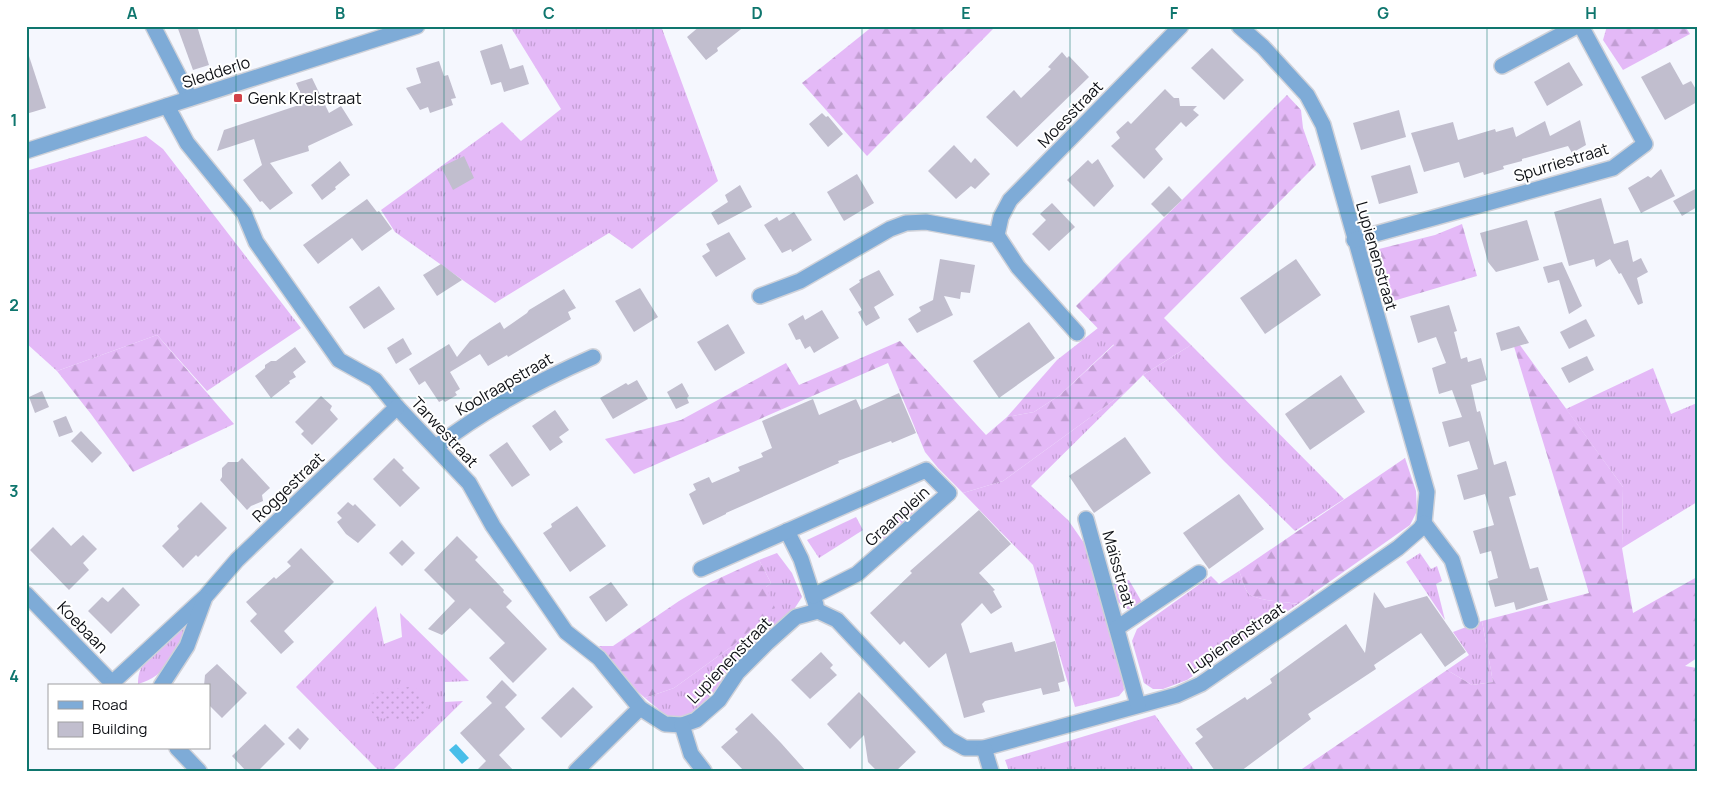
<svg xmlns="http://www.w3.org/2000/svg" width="1723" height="797" font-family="Manrope,sans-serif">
<defs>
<pattern id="grass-tufts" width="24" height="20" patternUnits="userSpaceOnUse" patternTransform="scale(1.25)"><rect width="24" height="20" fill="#e4b9f7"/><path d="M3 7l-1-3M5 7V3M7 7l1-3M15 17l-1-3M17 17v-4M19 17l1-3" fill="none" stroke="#c29ed3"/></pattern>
<pattern id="forest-firs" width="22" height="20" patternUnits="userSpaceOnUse" patternTransform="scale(1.25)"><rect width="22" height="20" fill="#e4b9f7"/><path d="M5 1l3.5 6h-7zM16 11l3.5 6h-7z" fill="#c29ed3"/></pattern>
<pattern id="park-dots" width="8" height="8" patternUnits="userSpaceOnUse" patternTransform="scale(1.25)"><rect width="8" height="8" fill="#e4b9f7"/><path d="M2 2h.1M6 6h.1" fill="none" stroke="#c29ed3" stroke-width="1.8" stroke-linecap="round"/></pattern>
</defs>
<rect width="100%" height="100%" fill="#f5f7fe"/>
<g fill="url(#grass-tufts)">
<path d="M510,26h151l57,155 -86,68 -23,-16 -114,70 -100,-71 -14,-22 121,-88 19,19 40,-32z"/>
<path d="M146,136l17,13 138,179 -94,63 -50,-56 -100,36 -31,-28v-172z"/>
<path d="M1098,328l16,16 -54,51 -26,17 -27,5 50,-57z"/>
<path d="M1191,345l153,154 -49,32 -72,-71 -80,-85z"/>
<path d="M1653,368l18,46 26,-11v99l-75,46 1,-61 -57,-78z"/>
<path d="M1128,390l-97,96 37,34 16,23 38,126 2,21 -5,6 -44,11 -42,-142 -70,-72 40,-12z"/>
<path d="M913,506l2,5 -32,30 -8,-10z"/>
<path d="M856,517l7,13 -44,28 -12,-18z"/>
<path d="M777,553l15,20 10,24 -11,17 -63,55 -14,25 -24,22 -21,2 -24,-20 29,-10 57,-41 35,-60 5,-4 -12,-23z"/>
<path d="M1420,553l11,16 6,-3 5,15 -6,3 9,36 -39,-58z"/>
<path d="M1239,571c3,6 5,17 9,22 8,8 39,9 50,11l-111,76 -24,9h-10l-9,-6 -12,-42 5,-12 74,-53 8,8z"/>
<path d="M1129,580l14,24 -10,5h-7l-8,-7 -4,-18z"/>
<path d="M376,606l8,38 18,-7 -2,-24 69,68 -24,1v20l18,-1 -71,70h-13l-83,-84z"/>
<path d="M1482,621l11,61 -21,3 -25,-15 22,-15 -16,-23z"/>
<path d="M184,627l2,4c-14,25 -18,44 -48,53 0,-7 1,-13 5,-19 8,-12 28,-32 41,-38z"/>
<path d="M1155,715l40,56h-186l-4,-11z"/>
</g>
<g fill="url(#forest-firs)">
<path d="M873,26h119l1,3 -126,127 -65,-73z"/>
<path d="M1607,26h78l5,8 -67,36 -20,-30z"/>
<path d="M1287,95l14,15 2,18 13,37 -152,153 27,27 -48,30 -15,15 -125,91 -40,12 -25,-25 -13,-16 -37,-89 -254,111 -29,-35 76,-19 105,-57 13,22 101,-44 86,94 21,-18 27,-5 26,-17 54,-50 -38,-39z"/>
<path d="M1462,224l15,52 -87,26 -9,-26 -2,-27 56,-14z"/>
<path d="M1509,330l114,157 -1,61 11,65 64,-36v81l-12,8 12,2v103h-398l148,-101 25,15 21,-3 -11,-61 107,-28z"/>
<path d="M157,335l77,89 -101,48 -42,-58 -34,-43z"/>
<path d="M1405,458l11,33 1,20 -7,14 -112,79c-11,-2 -43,-3 -50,-11 -4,-5 -6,-16 -9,-22z"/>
<path d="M759,560l12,23 -5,4 9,21 -44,39 -57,41 -29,10 -9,-8 -37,-44h14l66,-45 30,-18z"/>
</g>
<path fill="url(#park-dots)" d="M414,686l14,17 -2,12 -8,5 -42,-2 -7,-10 4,-15z"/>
<path fill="#49bee9" d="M456,744l13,14 -7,6 -13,-14z"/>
<g fill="#c1bece">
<path d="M177,26h20l12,39 -16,5z"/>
<path d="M700,26h45l-28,22 1,3 -12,9 -19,-23z"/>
<path d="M502,44l8,25 13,-4 6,19 -25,8 -3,-10 -10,3 -11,-34z"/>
<path d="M1212,48l32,32 -20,20 -33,-32z"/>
<path d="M1062,52l5,6 2,-2 20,21 -72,70 -31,-30 28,-27 7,8 30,-29 -3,-2z"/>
<path d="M29,56l17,52 -20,6v-57z"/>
<path d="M439,61l5,15 4,-1 8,23 -5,1 2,6 -23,8 -2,-6 -8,3 -14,-22 15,-5 -5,-15z"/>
<path d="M1569,62l14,23 -36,21 -13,-24z"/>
<path d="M1670,62l13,23 8,-4 6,10v11l-32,18 -24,-43z"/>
<path d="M312,78l17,35 12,-7 12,19 -45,21 1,5 -39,12 23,30 -23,17 -8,-9 -2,1 -17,-22 19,-15 -8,-26 -37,12 7,-21 81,-27 -9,-20z"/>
<path d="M1165,89l9,9h5l1,8h17l-4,4 6,5 -13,12 -5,-5 -26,27 8,10 -19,20 -33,-33 9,-8 -4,-6 12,-11 3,3z"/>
<path d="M1399,110l7,27 -45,13 -8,-27z"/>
<path d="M822,113l4,4 2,-1 15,18 -15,13 -19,-23z"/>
<path d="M1580,120l6,25 -14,8 -4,-7 -46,13v2l-19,5 1,3 -20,6 -1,-3 -19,6 -5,-16 -35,10 -13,-39 42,-11 5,18 37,-11 1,3 17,-5 3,10 29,-16 5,15z"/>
<path d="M954,145l17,18 4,-5 15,16 -15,15 -4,-3 -15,13 -28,-28z"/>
<path d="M464,156l10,22 -21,12 -12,-23z"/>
<path d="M1098,159l16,27 -20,21 -27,-27 21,-20 4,4z"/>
<path d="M340,161l10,14 -15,12 1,2 -14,11 -11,-15z"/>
<path d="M1410,165l8,28 -39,11 -8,-28z"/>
<path d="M1661,169l14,27 -34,17 -13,-25 20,-12 3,2z"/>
<path d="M857,174l17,29 -30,18 -17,-29z"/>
<path d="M740,185l12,22 -34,18 -7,-12 17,-11 -3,-7z"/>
<path d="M1169,186l13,14 -18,17 -13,-13z"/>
<path d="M1697,188v19l-15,9 -9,-15z"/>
<path d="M1601,198l13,46 14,-4 5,22 8,-4 7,14 -11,6 6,25 -5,2 -17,-32 -2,1 -9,-15 -14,8 -2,-8 -25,7 -15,-54z"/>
<path d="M367,199l10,13 2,-1 13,18 -30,22 -10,-13 -34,26 -15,-19z"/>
<path d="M1052,203l23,24 -26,24 -17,-17 14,-14 -6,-6z"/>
<path d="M794,212l18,28 -20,12 -1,-3 -9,4 -18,-28 13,-8 2,4z"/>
<path d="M1527,220l12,40 -43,12 -8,-10 -8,-29z"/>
<path d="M729,232l17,27 -30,18 -14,-21 8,-5 -4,-7z"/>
<path d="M940,259l35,6 -5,28 -9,-1 -1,7 -16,-3 9,19 -36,18 -9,-14 13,-8 -2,-4 14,-7z"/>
<path d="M1296,259l25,36 -56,39 -25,-36z"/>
<path d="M1562,262l20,44 -13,8 -10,-34 -11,3 -5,-16z"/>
<path d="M441,264l21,16 -25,16 -14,-21z"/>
<path d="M879,270l15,25 -20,12 6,11 -14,8 -8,-14 4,-2 -13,-21 11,-7 -1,-2z"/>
<path d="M379,286l16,23 -31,20 -15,-22z"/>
<path d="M640,288l18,29 -24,15 -19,-31z"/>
<path d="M564,289l12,19 -8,4 3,7 -63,38 -1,-2 -19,11 -8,-12 -30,18 10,17 -5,3 2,3 -12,7 -2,-2 -4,2 -14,-21 -6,4 -10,-16 40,-25 8,13 13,-16 30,-19 4,7 23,-16 2,-3z"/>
<path d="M1449,305l8,26 -3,1 7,27 6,-2 1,5 13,-4 6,22 -16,5 6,27 3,-1 14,54 12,-4 10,34 -7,2 21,72 8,-2 10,33 -32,10 -2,-8 -19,5 -7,-26 10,-3 -7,-27 -11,3 -7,-23 21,-6 -9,-31 -21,6 -7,-25 21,-6 -9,-28 -20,6 -7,-25 20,-5 -10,-27 -13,4 -7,-26 14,-5 -10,-26 -18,6 -8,-27z"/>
<path d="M822,310l17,28 -25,15 -4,-7 -5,3 -5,-10 -4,1 -8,-16 15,-9 2,5z"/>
<path d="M1586,319l9,17 -26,13 -9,-17z"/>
<path d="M1029,322l26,36 -56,40 -26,-37z"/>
<path d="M728,324l17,29 -30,18 -18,-29z"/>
<path d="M1519,326l10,17 -28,8 -5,-18z"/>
<path d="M403,338l9,16 -16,10 -9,-16z"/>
<path d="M295,347l11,15 -13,10 3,5 -7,4 1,2 -19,15 -16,-22 10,-8v-3l6,-4h5z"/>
<path d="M1587,356l7,14 -25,13 -8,-15z"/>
<path d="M1341,375l24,37 -55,38 -25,-36z"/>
<path d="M637,380l11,19 -35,20 -13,-21 26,-15 2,2z"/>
<path d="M682,383l7,13 -2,2 2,5 -13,6 -9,-17z"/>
<path d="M42,391l7,16 -14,6 -6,-16z"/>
<path d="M899,393l17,40 -24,10 -1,-2 -53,20 1,2 -113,50v1l-23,11 -14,-31 7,-4 -3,-6 16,-7 3,6 28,-12 -2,-4 25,-10 -2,-4 11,-5 -10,-27 51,-22 6,16 37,-16 5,11z"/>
<path d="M321,396l11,10 -2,4 8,9 -26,26 -11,-11 3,-3 -9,-9z"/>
<path d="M555,410l14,20 -10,7 4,5 -13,9 -18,-25z"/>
<path d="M66,416l7,16 -14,5 -6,-16z"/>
<path d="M81,431l21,22 -10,10 -21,-22z"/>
<path d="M1125,437l26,36 -57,40 -25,-37z"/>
<path d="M507,442l23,33 -18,12 -23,-32z"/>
<path d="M242,458l28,30 -8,7 1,6 -12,5 -4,4 -27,-30 2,-3v-9l6,-6h10z"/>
<path d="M394,458l10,10 -2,2 18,18 -20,19 -27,-28z"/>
<path d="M1239,494l25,35 -55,40 -26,-36z"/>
<path d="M201,502l26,26 -29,29 -2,-2 -13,13 -21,-22 17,-17 -2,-3z"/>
<path d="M348,502l5,4 2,-2 21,21 -18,18 -12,-9 -9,-12 5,-4 -5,-5z"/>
<path d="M577,506l29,40 -36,26 -27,-39 9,-6 -1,-3z"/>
<path d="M979,510l32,34 -32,29 16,17 -2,1 9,16 -11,7 -9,-11 -21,21 9,29 42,-11 3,10 40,-11 10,40 -7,2 2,8 -17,4 -2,-7 -56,13 -3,3 3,8 -21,6 -18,-65 -17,15 -25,-27 -4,4 -30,-32 42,-40 -2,-2z"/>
<path d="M53,527l18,19 12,-11 14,14 -14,14 6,7 -20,20 -39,-40z"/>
<path d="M457,536l21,21 -3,3 29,30 -1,2 9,9 -6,6 41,42 -34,34 -24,-25 16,-15 -35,-35 -28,27 -14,-6 27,-28 -31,-31z"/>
<path d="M402,540l13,13 -13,13 -13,-13z"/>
<path d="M301,548l33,34 -50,49 10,11 -13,12 -31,-33 7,-7 -11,-12 28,-25 2,2 15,-13 -4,-4z"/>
<path d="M611,582l17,23 -22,17 -17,-25z"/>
<path d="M123,587l17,18 -29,29 -23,-23 14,-14 6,5z"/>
<path d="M1374,592l11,16 42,-12 39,56 -21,15 -24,-34 -47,32 2,4 -68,45 3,5 -70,52h-26l-20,-28 8,-6 -7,-8 49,-32 2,3 25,-17 -2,-4 76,-55 19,29z"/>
<path d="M821,652l12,13 -3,3 7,7 -27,24 -19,-19z"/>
<path d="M217,664l30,29 -25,25 -13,-13v-19h-5l1,-11z"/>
<path d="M502,680l15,15 -12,12 20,22 -26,26 15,16h-38l10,-10 -26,-28 32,-30 -6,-6z"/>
<path d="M573,687l20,20 -32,31 -20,-20z"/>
<path d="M859,692l57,60 -20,19h-19l-9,-9 -4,-27 -14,14 -23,-25z"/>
<path d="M752,713l29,30 25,28h-62l-23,-24 17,-15 -3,-3z"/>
<path d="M265,724l20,20 -27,27h-12l-14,-15z"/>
<path d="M298,728l11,11 -9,11 -12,-12z"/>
</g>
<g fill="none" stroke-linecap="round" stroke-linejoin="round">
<defs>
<g id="minor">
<path d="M153,26l37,72"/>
<path d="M1502,66l75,-40"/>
<path d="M167,106l20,37 57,70 12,29 83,118 36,20 22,27 72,76 24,43 73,106 33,26 41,50 25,16 17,1 14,-5 23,-20 18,-27 30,-30 29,-26 22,-6 19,9 112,119 16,9h19l193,-53 24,-11 197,-136 22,-19 4,-6 3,-31 -104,-367 -16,-30 -44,-48 -24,-21"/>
<path d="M26,151l391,-125"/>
<path d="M997,235l4,-18 9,-17 171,-174"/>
<path d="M1354,240l259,-72 32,-24 -64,-118"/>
<path d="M760,296l40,-15 90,-52 16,-6 20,-1 71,13 21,32 59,66"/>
<path d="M436,447c47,-37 102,-66 157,-90"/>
<path d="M1086,519l52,186"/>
<path d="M1424,523l28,37 19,61"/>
<path d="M787,531l14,28 15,46"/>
<path d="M701,569l225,-99 23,23 -92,81 -44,22"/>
<path d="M26,594l89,92"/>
<path d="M1117,628l82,-55"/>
<path d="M112,683l94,-87 31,-36 160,-153"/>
<path d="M161,686l26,-40 17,-46"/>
<path d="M682,725l9,29 13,17"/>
<path d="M177,748l22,23"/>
<path d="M984,748l7,23"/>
<path d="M576,771l64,-63"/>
</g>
</defs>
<use href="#minor" stroke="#d0d2d9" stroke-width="18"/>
<use href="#minor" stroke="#7eabd7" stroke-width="15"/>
</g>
<path fill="none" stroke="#0f766e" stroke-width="1" stroke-opacity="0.55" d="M236,26v745M444,26v745M653,26v745M862,26v745M1070,26v745M1278,26v745M1487,26v745M26,213h1671M26,398h1671M26,584h1671"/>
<rect fill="#d24249" stroke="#fff" stroke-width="2" x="233" y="93" width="10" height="10" rx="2.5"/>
<g text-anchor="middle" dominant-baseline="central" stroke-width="4" stroke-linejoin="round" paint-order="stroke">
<g font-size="16" fill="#0e1015" stroke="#fff">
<text transform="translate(216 72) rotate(-18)">Sledderlo</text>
<text transform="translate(1070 114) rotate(-46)">Moesstraat</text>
<text transform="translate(1561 162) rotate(-17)">Spurriestraat</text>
<text transform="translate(1377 256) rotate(74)">Lupienenstraat</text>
<text transform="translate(504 384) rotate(-30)">Koolraapstraat</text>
<text transform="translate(445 432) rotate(47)">Tarwestraat</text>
<text transform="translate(288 487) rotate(-44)">Roggestraat</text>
<text transform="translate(897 516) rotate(-42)">Graanplein</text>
<text transform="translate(1119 569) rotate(74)">Maïsstraat</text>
<text transform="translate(83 627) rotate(46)">Koebaan</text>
<text transform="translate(1236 638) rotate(-34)">Lupienenstraat</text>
<text transform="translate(729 660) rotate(-46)">Lupienenstraat</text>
</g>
<g font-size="16" fill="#0e1015" stroke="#fff" text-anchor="start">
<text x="248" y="98">Genk Krelstraat</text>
</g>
</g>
<rect width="1723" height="797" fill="none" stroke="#ffffff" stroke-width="55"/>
<rect x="48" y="684" width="162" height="65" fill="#ffffff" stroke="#9f9fa1"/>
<rect x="58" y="701" width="25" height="8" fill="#7eabd7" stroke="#9f9fa1"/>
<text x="92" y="710" font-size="15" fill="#0e1015">Road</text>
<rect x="58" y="722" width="25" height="15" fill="#c1bece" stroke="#9f9fa1"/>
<text x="92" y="734" font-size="15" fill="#0e1015">Building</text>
<rect x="28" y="28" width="1668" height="742" fill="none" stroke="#0f766e" stroke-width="2"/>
<g font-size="16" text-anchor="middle" font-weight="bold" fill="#0f766e">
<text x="132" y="19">A</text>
<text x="340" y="19">B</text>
<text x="549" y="19">C</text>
<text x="757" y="19">D</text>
<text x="966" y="19">E</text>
<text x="1174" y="19">F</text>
<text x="1383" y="19">G</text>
<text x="1591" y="19">H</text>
<text x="14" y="126">1</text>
<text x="14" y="311">2</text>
<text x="14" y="497">3</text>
<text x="14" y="682">4</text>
</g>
</svg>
